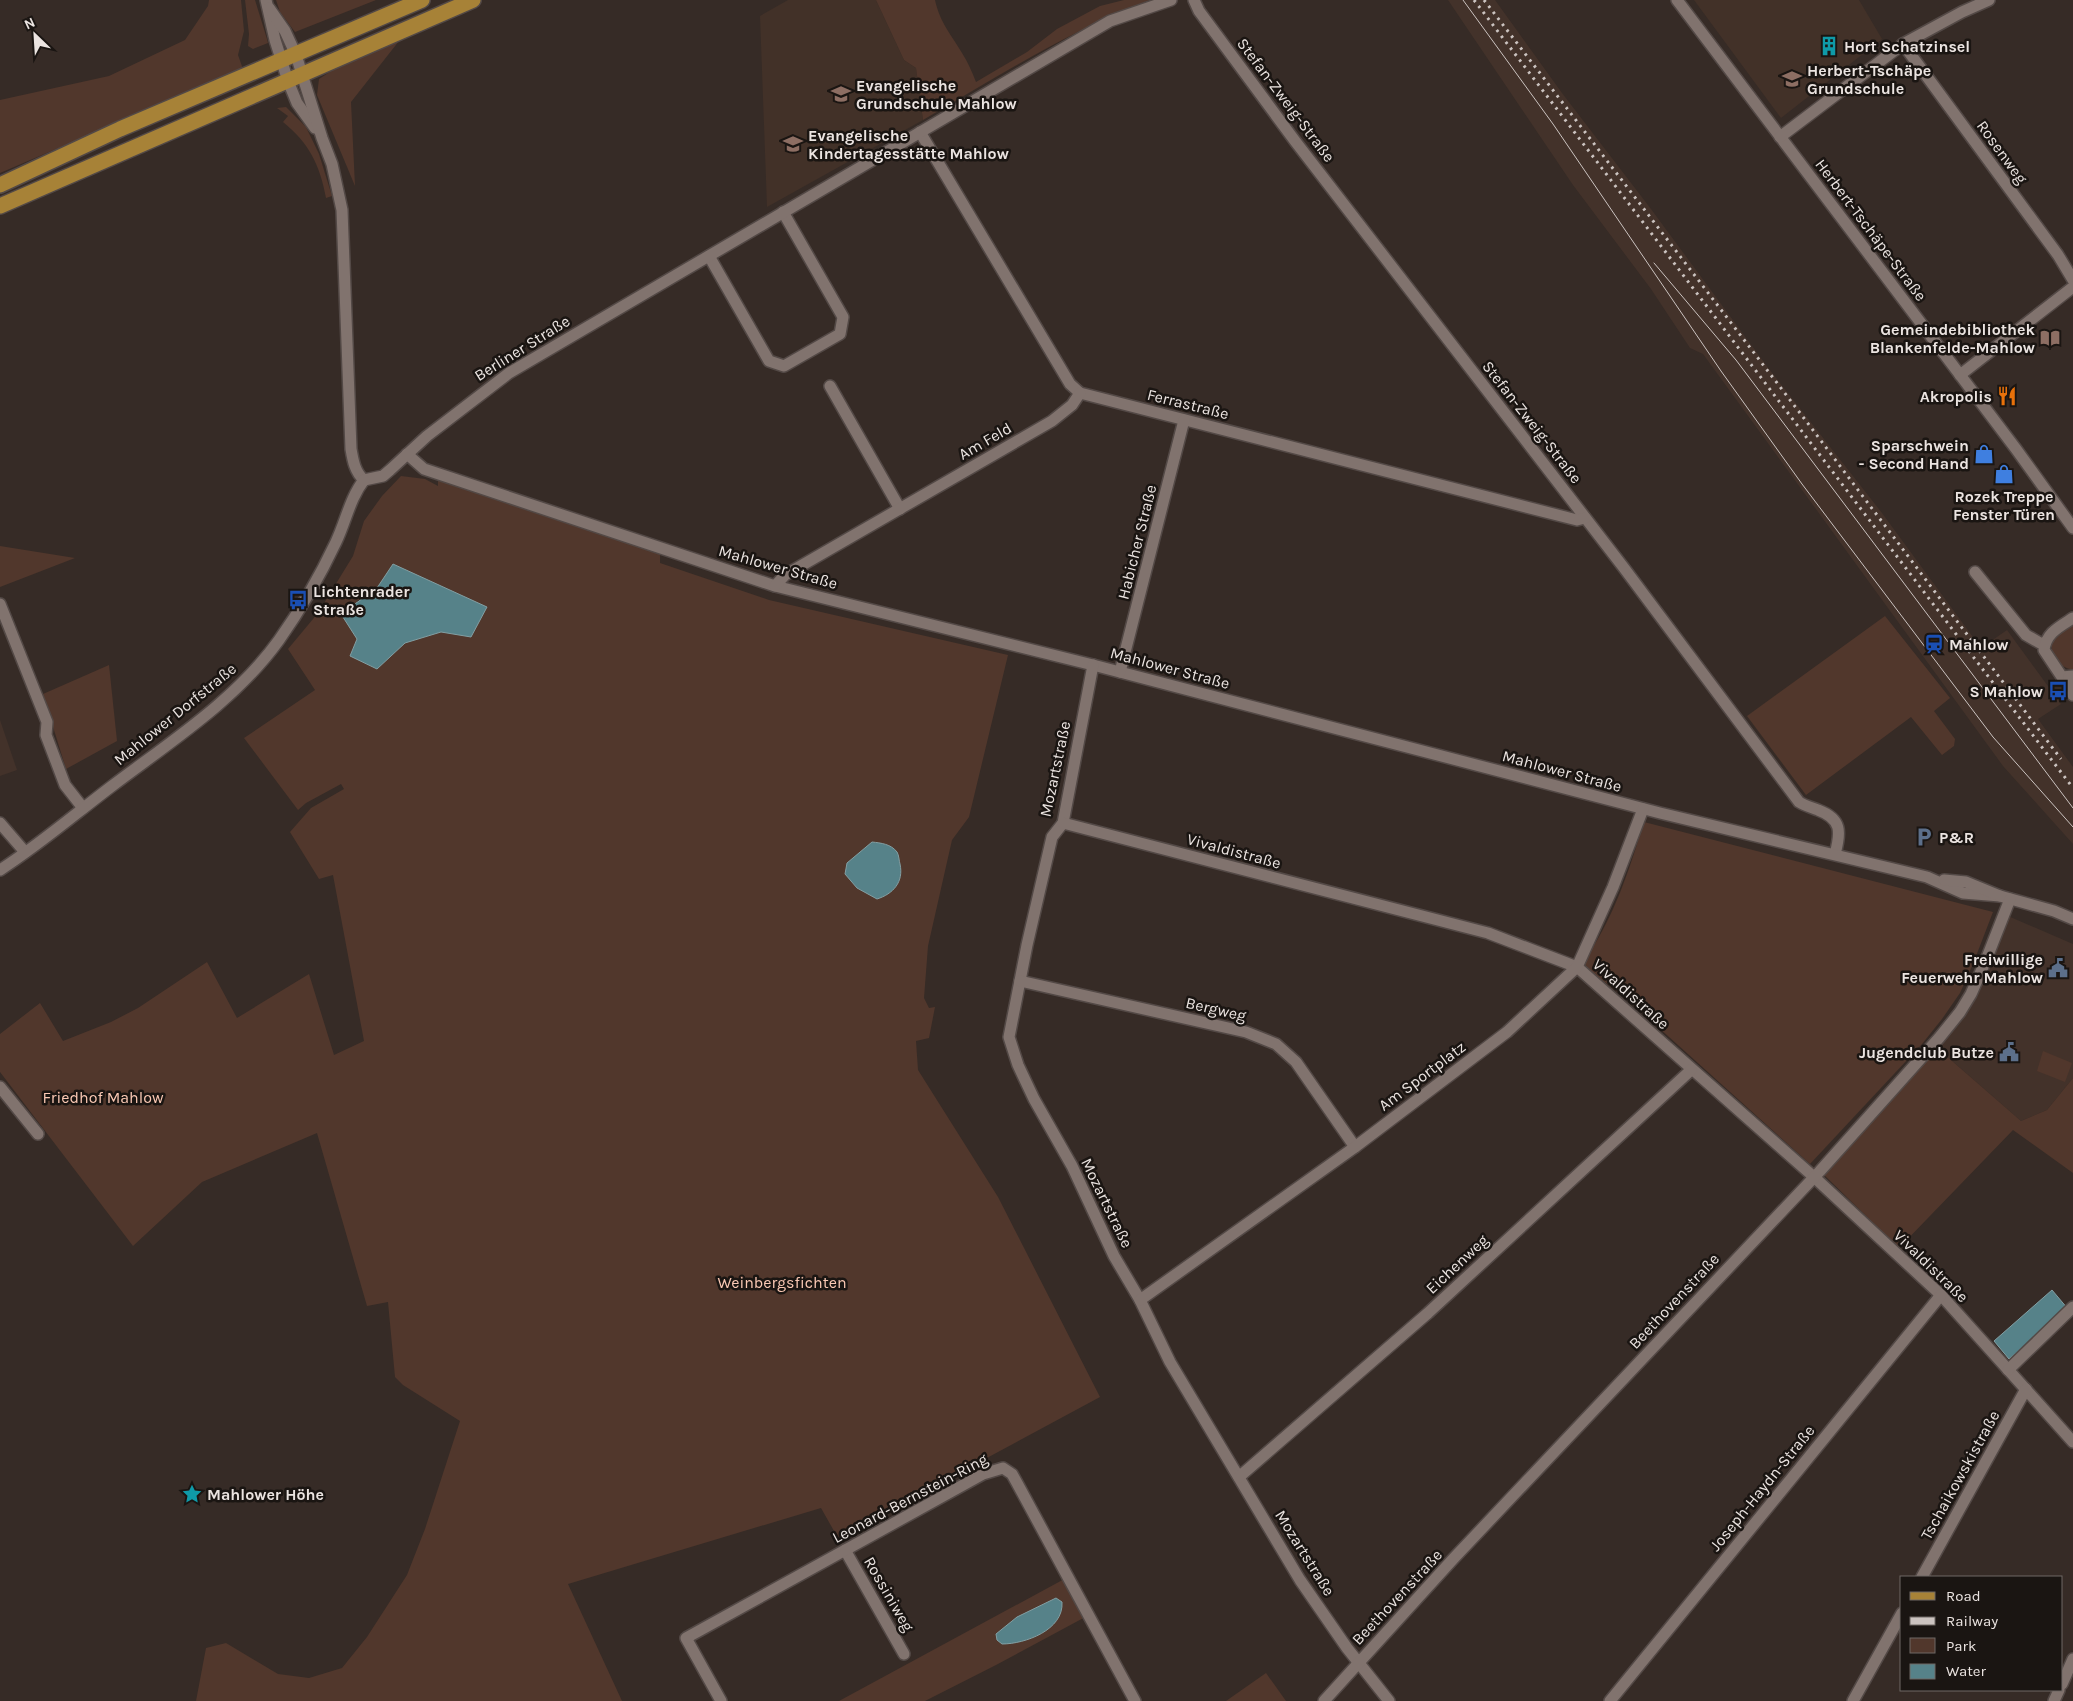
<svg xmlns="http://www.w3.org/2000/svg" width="2073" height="1701" font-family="Karla,sans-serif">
<rect width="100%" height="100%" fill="#362b26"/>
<g fill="#43322a">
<path d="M1448,0h47l67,93 89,116 118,160 113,144 99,135 26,-18 54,74 -23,15 35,48v77l-70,-78 -300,-412 -13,-6 -39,-59 -78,-104z"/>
<path d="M0,720l17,50 -17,6z"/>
<path d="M2008,916l65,28v134l-26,32 -26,11 -85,-74z"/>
</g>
<g fill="#423128">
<path d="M788,0h88l28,60 12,8 7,52 -156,87 -7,-191z"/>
<path d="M1694,0h165l23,39 -101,79z"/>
</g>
<g fill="#51372c" fill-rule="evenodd">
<path d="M209,0h32l3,31 -6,24 5,14 -243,104v-73l109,-24 76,-36 23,-34z"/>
<path d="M245,0h10l12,39 1,4 -15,6 -5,-3 1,-12z"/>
<path d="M276,0h100l-81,32 -15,-20z"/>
<path d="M876,0h59c5,23 16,34 27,53 6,9 10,19 14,29l51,-30 30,-23 43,-23 24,-6h26c-80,30 -153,77 -227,120l-7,-52 -12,-8z"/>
<path d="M399,41l-48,61 4,84 -38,-91 2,-16 20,-13z"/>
<path d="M286,107l20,20 13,27 13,42 -6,2c-6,-33 -17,-55 -43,-76l5,-6 -11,-8z"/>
<path d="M401,476l24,3 13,7v-5l4,-3 218,75v10l109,37 239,55 -39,162 -17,23 -24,106 -4,52 5,10 6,-1 -6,31 -13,3 2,29 80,127 102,200 -262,141 -17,-30 -253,76 54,117h-426l10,-53 20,-5 52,31 31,4 33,-10 25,-31 40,-62 18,-46 35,-108 -57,-36 -8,-8 -7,-75 -21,4 -50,-173 -115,49 -69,64 -133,-174v-38l40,-31 23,38 48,-19 27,-14 69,-46 30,56 72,-44 25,81 30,-14 -31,-166 -14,4 -29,-47 21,-24 33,-19 -3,-5 -35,19 -8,7 -54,-72 71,-48 -27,-41 30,-36 35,-57 11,-35 18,-25zM393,564l78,73 -30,-5 -36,11 -28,26 -27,-13 7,-17v-38l20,-13z"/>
<path d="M0,546l75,12 -75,29z"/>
<path d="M1885,616l65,82 -16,13 21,28 -1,7 -12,9 -31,-38 -105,78 -59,-79z"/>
<path d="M2073,625v44c-10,1 -24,-14 -21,-25 1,-9 14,-14 21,-19z"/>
<path d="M109,665l8,76 -51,28 -23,-75z"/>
<path d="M1644,822l349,90 -20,52 -13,29 -18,26 -20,25 -112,120 -182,-164 -40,-31 -3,-5 1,-6c29,-43 43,-88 58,-136z"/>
<path d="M1936,1047l85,74 26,-11 26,-32v95l-60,-43 -114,118 -78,-76z"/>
<path d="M2043,1051l29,12 -7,19 -28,-11z"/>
<path d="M1068,1577l21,38 -93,50 -71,36h-86z"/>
<path d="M1266,1673l20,28h-60z"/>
</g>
<g fill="#568289" stroke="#839fa3">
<path d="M393,564l94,43 -16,30 -30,-5 -36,11 -28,26 -27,-13 7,-17 -16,-25 36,-26z"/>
<path d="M872,842c9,1 19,2 25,10 2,3 2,9 3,12 4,18 -7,30 -23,35l-20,-11 -12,-14 2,-11z"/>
<path d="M2052,1290l16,19 -59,50 -15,-18z"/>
<path d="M1056,1598l6,4c2,28 -37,42 -60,42l-5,-4 -1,-6 21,-17z"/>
</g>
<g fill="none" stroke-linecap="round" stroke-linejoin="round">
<defs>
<g id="minor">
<path d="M266,0l9,40 13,41 9,22 18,25"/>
<path d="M1194,0l5,11 96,130 329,427 175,234c6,4 12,5 19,8 24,9 23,22 17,44"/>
<path d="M1677,0l339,449 57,79"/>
<path d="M269,8l16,23 11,24 26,83 10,26 10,46 9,239c2,12 4,23 13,31"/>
<path d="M1903,44l155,211 15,25"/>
<path d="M920,132l150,252 10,9 497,127 8,-2"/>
<path d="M1780,137l123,-93 59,-32 27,-12"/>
<path d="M709,256l60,105 15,5 56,-32 3,-17 -60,-105"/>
<path d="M1960,375l113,-88"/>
<path d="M830,386l70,123"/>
<path d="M407,454l17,15 351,117 318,79 567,148 267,64 36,16 37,3"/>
<path d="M364,480l19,-4 7,-6 37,-34 82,-63 601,-352 61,-21"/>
<path d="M1975,572l51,63 14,8h5"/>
<path d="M775,586l10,-11 267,-154 20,-16 8,-12"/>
<path d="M0,604l47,118 -1,13 19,50 18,23"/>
<path d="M2073,618c-14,9 -27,15 -29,32l18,27 11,-1"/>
<path d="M1093,665l-30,158 -11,14 -25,108 -18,92 9,28 16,34 38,67 42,90 26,44 30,62 130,218 47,68 42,53"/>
<path d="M1120,672l64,-252"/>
<path d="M2069,677l4,18"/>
<path d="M0,823l25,29"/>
<path d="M1063,823l425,110 89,34 237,210 127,118 132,147"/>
<path d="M0,870c39,-25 75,-56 112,-84 58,-44 124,-86 167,-146 22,-31 41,-64 57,-98 10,-21 14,-44 28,-62"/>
<path d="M1944,880l22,2 34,14 54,15 19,8"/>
<path d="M1020,981l226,51 30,12 20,18 59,85"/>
<path d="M0,1087l38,47"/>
<path d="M1140,1300l215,-153 152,-115 70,-65 36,-80 30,-78"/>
<path d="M2008,1370l65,-63"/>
<path d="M1239,1477l189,-164 263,-243"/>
<path d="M845,1550l59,104"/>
<path d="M1922,1577l104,-188"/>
<path d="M2062,1684l11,-25"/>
<path d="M721,1701l-35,-63 297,-164 20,-6 9,6 5,9 118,218"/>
<path d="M1324,1701l130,-143 366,-387 119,-133 21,-26 11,-18 15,-34 24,-61"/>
<path d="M1610,1701l331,-406"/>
<path d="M1853,1701l49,-88"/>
<path d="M2054,1701l5,-11"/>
</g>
<g id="primary">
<path d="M0,185l120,-56 302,-129"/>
<path d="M0,206l473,-206"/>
</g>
</defs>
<use href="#minor" stroke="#534946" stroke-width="14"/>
<use href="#primary" stroke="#534946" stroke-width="18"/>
<use href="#minor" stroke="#81736e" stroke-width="11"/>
<use href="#primary" stroke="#a78237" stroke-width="15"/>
<g stroke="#cbc3c0" stroke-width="1">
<path d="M1463,0l90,124 168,247 81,113 191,253 80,90"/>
<path d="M1654,263l82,97 337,448"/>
</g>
<g stroke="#cbc3c0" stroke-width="3" stroke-dasharray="2.5 5" stroke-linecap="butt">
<path d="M1474,0l599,788"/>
<path d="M1484,0l316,413 261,346"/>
</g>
</g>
<defs>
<symbol id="building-bare" viewBox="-9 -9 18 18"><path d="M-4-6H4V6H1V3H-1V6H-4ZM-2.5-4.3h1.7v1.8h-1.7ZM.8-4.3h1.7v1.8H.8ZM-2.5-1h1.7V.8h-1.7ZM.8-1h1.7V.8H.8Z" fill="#0f9aa8" stroke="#1a1512" stroke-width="2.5" paint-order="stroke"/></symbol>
<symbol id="school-bare" viewBox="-9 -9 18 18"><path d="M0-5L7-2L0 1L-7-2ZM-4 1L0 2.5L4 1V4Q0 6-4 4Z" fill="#8d6e63" stroke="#1a1512" stroke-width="2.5" paint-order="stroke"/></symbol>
<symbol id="library-bare" viewBox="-9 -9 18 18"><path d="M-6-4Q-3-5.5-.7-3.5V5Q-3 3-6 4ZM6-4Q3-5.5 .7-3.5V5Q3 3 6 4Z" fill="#8d6e63" stroke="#1a1512" stroke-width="2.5" paint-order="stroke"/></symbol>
<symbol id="restaurant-bare" viewBox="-9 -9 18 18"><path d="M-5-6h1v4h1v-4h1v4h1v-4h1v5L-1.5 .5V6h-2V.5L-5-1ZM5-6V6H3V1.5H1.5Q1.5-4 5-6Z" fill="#e8710a" stroke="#1a1512" stroke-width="2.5" paint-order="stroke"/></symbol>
<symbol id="shop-bare" viewBox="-9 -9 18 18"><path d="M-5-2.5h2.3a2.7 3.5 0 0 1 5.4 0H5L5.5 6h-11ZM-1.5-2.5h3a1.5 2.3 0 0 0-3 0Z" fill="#3f7fe0" stroke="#1a1512" stroke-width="2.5" paint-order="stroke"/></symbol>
<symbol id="bus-bare" viewBox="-9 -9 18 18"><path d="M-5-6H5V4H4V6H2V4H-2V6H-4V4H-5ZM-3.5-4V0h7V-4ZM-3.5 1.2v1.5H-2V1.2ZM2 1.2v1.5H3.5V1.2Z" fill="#1a4fb4" stroke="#1a1512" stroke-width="2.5" paint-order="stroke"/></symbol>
<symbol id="station-bare" viewBox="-9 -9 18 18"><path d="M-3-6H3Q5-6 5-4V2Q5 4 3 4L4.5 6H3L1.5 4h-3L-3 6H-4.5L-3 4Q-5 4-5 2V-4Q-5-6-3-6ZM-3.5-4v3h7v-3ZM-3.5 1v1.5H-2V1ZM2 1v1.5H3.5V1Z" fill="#1a4fb4" stroke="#1a1512" stroke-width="2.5" paint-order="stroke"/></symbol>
<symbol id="parking-bare" viewBox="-9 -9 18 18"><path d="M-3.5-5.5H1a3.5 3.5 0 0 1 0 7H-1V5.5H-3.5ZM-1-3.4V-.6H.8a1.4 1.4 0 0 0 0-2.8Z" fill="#5c6f8a" stroke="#1a1512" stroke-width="2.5" paint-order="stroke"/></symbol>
<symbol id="civic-bare" viewBox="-9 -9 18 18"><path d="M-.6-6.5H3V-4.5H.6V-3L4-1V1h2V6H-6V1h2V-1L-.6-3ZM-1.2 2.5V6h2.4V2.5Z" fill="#5c6f8a" stroke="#1a1512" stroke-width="2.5" paint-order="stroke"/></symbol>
<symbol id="sight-bare" viewBox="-9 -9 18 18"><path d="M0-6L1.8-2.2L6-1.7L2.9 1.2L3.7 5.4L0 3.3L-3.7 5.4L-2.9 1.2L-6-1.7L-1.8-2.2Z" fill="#0f9aa8" stroke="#1a1512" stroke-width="2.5" paint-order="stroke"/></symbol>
</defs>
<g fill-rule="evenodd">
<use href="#building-bare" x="1815" y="32" width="28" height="28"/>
<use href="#school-bare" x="1778" y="65" width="28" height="28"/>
<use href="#school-bare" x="827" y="80" width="28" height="28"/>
<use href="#school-bare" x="779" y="130" width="28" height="28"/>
<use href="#library-bare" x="2036" y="324" width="28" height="28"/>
<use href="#restaurant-bare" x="1993" y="382" width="28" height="28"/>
<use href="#shop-bare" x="1970" y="440" width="28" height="28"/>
<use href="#shop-bare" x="1990" y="460" width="28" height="28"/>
<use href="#bus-bare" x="284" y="586" width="28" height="28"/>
<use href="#station-bare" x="1920" y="630" width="28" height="28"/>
<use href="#bus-bare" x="2044" y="677" width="28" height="28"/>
<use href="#parking-bare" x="1910" y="823" width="28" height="28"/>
<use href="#civic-bare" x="2044" y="954" width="28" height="28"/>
<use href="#civic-bare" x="1995" y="1038" width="28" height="28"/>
<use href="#sight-bare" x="178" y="1480" width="28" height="28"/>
</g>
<g text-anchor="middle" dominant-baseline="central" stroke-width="5" stroke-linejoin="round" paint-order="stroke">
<g font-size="16" font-weight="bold" fill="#ebe4e1" stroke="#1a1512" text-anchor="start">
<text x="1844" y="46">Hort Schatzinsel</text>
<text x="1807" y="70">Herbert-Tschäpe<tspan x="1807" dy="18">Grundschule</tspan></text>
<text x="856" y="85">Evangelische<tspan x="856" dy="18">Grundschule Mahlow</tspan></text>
<text x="808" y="135">Evangelische<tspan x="808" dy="18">Kindertagesstätte Mahlow</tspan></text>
<text x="2035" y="329" text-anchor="end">Gemeindebibliothek<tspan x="2035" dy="18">Blankenfelde-Mahlow</tspan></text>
<text x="1992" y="396" text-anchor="end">Akropolis</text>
<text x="1969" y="445" text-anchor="end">Sparschwein<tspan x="1969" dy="18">- Second Hand</tspan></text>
<text x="2004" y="496" text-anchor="middle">Rozek Treppe<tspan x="2004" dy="18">Fenster Türen</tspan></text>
<text x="313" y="591">Lichtenrader<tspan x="313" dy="18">Straße</tspan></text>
<text x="1949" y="644">Mahlow</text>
<text x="2043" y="691" text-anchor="end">S Mahlow</text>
<text x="1939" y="837">P&amp;R</text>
<text x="2043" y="959" text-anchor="end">Freiwillige<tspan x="2043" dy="18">Feuerwehr Mahlow</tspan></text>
<text x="1994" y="1052" text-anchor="end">Jugendclub Butze</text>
<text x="207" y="1494">Mahlower Höhe</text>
</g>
<g font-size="16" fill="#ebe4e1" stroke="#1a1512">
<text transform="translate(1286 100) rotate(53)">Stefan-Zweig-Straße</text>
<text transform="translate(2002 152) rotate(54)">Rosenweg</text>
<text transform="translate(1871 230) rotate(53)">Herbert-Tschäpe-Straße</text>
<text transform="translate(522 348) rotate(-32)">Berliner Straße</text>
<text transform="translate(1188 404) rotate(14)">Ferrastraße</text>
<text transform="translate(1532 422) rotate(52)">Stefan-Zweig-Straße</text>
<text transform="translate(985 441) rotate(-30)">Am Feld</text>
<text transform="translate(1137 542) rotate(-76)">Habicher Straße</text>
<text transform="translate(778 567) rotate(16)">Mahlower Straße</text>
<text transform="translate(1170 668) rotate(15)">Mahlower Straße</text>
<text transform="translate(175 714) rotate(-39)">Mahlower Dorfstraße</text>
<text transform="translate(1055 769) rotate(-78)">Mozartstraße</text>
<text transform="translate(1562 771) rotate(15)">Mahlower Straße</text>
<text transform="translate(1234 851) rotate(15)">Vivaldistraße</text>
<text transform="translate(1631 994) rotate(42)">Vivaldistraße</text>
<text transform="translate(1216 1009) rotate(13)">Bergweg</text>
<text transform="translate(1422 1076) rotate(-37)">Am Sportplatz</text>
<text transform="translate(1107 1203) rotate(64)">Mozartstraße</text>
<text transform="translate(1457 1264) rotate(-43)">Eichenweg</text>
<text transform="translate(1931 1266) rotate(44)">Vivaldistraße</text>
<text transform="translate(1674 1301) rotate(-47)">Beethovenstraße</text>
<text transform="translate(1960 1475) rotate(-61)">Tschaikowskistraße</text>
<text transform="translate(1762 1488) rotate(-51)">Joseph-Haydn-Straße</text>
<text transform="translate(910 1498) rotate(-28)">Leonard-Bernstein-Ring</text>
<text transform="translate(1305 1553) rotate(58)">Mozartstraße</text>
<text transform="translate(889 1594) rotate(60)">Rossiniweg</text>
<text transform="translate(1397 1597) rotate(-47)">Beethovenstraße</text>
</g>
<g font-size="16" fill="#fbc9b4" stroke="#1a1512">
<text x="103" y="1097">Friedhof Mahlow</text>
<text x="782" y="1282">Weinbergsfichten</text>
</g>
</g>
<rect x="1900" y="1576" width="162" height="115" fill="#1a1512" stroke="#6e6865"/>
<rect x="1910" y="1592" width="25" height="8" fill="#a78237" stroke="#6e6865"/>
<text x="1946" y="1601" font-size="15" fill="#ebe4e1">Road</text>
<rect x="1910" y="1617" width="25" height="8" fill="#cbc3c0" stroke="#6e6865"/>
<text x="1946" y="1626" font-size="15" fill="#ebe4e1">Railway</text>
<rect x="1910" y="1638" width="25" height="15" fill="#51372c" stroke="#6e6865"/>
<text x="1946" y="1651" font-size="15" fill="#ebe4e1">Park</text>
<rect x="1910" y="1664" width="25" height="15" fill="#568289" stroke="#6e6865"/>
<text x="1946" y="1676" font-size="15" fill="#ebe4e1">Water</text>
<g transform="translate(35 35) rotate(335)" stroke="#1a1512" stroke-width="4" paint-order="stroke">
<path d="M0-4L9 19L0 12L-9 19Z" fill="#ebe4e1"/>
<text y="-8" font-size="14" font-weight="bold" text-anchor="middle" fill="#ebe4e1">N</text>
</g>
</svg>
